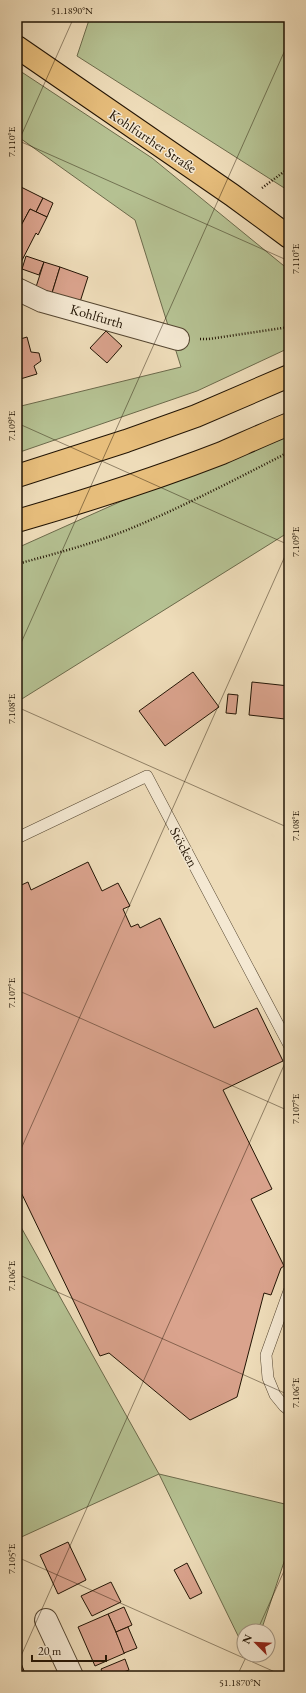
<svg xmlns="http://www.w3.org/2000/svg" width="306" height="1693" font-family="'EB Garamond',serif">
<rect width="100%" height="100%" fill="#eedcb9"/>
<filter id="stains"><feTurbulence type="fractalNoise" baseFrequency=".005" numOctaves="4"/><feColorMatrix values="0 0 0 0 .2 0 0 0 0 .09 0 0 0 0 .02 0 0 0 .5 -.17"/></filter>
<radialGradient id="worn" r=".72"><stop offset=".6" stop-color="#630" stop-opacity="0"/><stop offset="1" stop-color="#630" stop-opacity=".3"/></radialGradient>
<g fill="#b5c192" stroke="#6c6a4b">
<path d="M90,17h199v174l-212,-135z"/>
<path d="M17,69l135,89 137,112v78l-92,43 -180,62v-46l164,-40 -46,-147 -118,-84z"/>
<path d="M289,426v106l-272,170v-154z"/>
<path d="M17,1220l142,254 130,31v42l-28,84h-17v17l-85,-174 -142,65z"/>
</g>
<g fill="#daa38d" stroke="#221404">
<path d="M21,187l22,11 -7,14 -6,-3 -9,17 -4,-2v-30z"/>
<path d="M43,198l10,5 -6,14 -11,-5z"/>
<path d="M30,209l17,8 -9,18 -2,-2 -19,37v-37z"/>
<path d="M26,256l18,6 -5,13 -17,-6z"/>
<path d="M44,262l16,5 -8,26 -16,-6z"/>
<path d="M60,267l28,10 -8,25 -28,-9z"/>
<path d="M106,331l16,15 -15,17 -17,-15z"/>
<path d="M27,337l4,15 8,1 2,8 -7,5 3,8 -20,6v-40z"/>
<path d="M193,672l26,35 -54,39 -26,-35z"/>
<path d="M252,682l37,4 -4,33 -36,-4z"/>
<path d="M228,694l10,1 -2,19 -10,-1z"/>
<path d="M88,862l14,29 16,-8 12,23 -7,3 8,18 7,-3 2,4 20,-10 54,110 43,-20 26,53 -60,29 49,99 -21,10 33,67 -3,2 -10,27 -7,-2 -27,104 -47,23 -81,-67 -9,3 -83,-172v-287l1,-1 -1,-9 11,-5 3,8z"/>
<path d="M68,1542l18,38 -28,14 -18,-39z"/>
<path d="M187,1563l15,30 -12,6 -16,-29z"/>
<path d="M111,1582l10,20 -29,14 -11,-20z"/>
<path d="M124,1607l8,18 -16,7 -8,-18z"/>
<path d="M108,1614l17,39 -30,13 -17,-39z"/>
<path d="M128,1627l9,21 -13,5 -8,-21z"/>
<path d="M17,1654v-1l9,23h-9z"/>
<path d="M125,1659l4,11 -16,6h-9l-3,-7z"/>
</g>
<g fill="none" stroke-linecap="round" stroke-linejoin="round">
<defs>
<g id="lane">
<path d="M17,838l130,-62 142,269"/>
<path d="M289,1291l-23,64 2,23 7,17 9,11 5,4"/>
</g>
<g id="street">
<path d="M17,289l25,12 136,38"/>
<path d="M46,1620l26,56"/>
</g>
<path id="primary" d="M17,47l215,148 57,42"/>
<g id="highway">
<path d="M17,476l109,-35 70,-25 93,-40"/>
<path d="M17,521c69,-20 138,-42 205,-68 23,-10 45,-20 67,-29"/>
</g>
</defs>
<use href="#lane" stroke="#554631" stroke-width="12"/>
<use href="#street" stroke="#554631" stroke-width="24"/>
<use href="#primary" stroke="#221404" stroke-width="24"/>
<use href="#highway" stroke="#221404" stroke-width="24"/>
<g stroke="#221404" stroke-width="2.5" stroke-dasharray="1 2" stroke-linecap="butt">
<path d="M262,188l27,-20"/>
<path d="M200,339h9l80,-12"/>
<path d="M17,564c37,-10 75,-20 110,-34 56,-23 109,-51 162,-78"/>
</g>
<use href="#lane" stroke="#f4e8d2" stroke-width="11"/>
<use href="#street" stroke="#f4e8d2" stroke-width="22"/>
<use href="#primary" stroke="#e7be7c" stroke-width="22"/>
<use href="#highway" stroke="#e7be7c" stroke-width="22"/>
</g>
<path fill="none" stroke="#221404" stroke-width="1" stroke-opacity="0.45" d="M17,140l272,121M17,145l57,-128M17,423l272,122M17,652l272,-611M17,707l272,121M17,990l272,121M17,1158l272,-611M17,1274l272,121M17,1557l267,119M257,1631l32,-71M17,1665l272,-611M237,1676l10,-21"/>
<g text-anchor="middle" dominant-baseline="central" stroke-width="3" stroke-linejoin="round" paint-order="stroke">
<g font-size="14" fill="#221404" stroke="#f4e8d2">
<text transform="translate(153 141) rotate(34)">Kohlfurther Straße</text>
<text transform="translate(97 316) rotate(16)">Kohlfurth</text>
<text transform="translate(184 847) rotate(62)">Stöcken</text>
</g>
</g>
<rect width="306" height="1693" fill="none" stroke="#eedcb9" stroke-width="44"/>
<g transform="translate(256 1643) rotate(294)"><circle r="19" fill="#f4e8d2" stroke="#a09380"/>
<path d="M0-3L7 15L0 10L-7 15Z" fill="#8f2418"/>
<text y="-6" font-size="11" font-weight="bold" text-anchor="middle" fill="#221404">N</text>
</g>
<path d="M32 1655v6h74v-6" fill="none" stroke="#221404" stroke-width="2"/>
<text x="38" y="1655" font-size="12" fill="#221404" stroke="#f4e8d2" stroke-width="3" paint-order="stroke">20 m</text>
<rect x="22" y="22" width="262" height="1649" fill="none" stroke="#221404" stroke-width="1.5"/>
<g font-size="10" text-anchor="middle" fill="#221404">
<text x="72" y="14">51.1890°N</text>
<text transform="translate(11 142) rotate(-90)" y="4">7.110°E</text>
<text transform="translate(295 259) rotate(-90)" y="4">7.110°E</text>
<text transform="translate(11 426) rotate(-90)" y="4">7.109°E</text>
<text transform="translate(295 542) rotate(-90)" y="4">7.109°E</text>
<text transform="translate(11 709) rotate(-90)" y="4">7.108°E</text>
<text transform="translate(295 826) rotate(-90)" y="4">7.108°E</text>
<text transform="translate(11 993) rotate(-90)" y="4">7.107°E</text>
<text transform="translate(295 1109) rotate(-90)" y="4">7.107°E</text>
<text transform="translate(11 1276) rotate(-90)" y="4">7.106°E</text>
<text transform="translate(295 1393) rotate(-90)" y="4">7.106°E</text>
<text transform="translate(11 1559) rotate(-90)" y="4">7.105°E</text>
<text x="240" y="1686">51.1870°N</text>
</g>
<rect width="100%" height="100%" filter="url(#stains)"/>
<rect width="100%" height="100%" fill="url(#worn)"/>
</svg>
